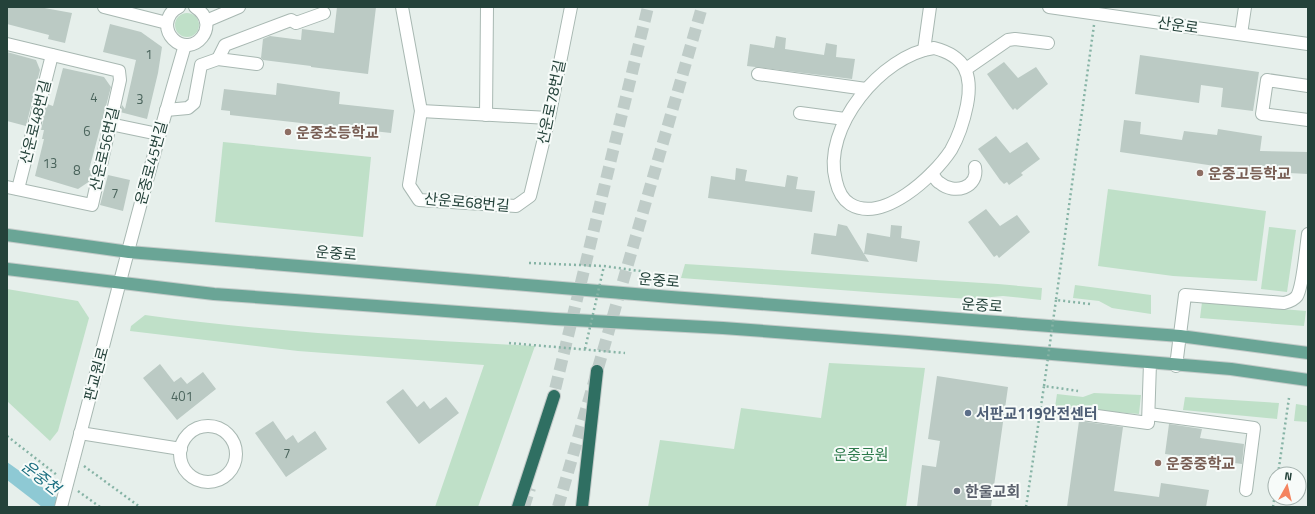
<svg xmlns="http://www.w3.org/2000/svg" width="1315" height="514" font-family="'Titillium Web','Noto Sans KR',sans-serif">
<rect width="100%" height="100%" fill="#e6efeb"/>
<g fill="#bfe0c8">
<circle cx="187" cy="25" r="12"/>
<path d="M223,142l148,15 -8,80 -148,-15z"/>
<path d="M1108,189l158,22 -9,70 -84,-5 -75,-10z"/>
<path d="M1269,227l27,3 -9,62 -26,-3z"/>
<path d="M685,264l313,20 44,4 -1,12 -38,-4 -34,3 -89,-6 -199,-15z"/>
<path d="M1075,285l76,10v19l-39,-6 -13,-7 -26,-3z"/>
<path d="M7,289l71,12 11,17 -31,113 -8,10 -43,-40z"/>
<path d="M1202,302l104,9 -2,15 -104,-8z"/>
<path d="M145,315c130,18 259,24 390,31l-57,161h-43l49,-142 -186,-14 -168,-20 1,-5z"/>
<path d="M829,363l96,5 -19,139h-258l12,-67 74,9 7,-41 80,10z"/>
<path d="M1094,393l47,2 -2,19 -84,-7 2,-13 26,3z"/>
<path d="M1185,397l94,6 -2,16 -94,-9z"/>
<path d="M1296,404l12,2v16l-14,-1z"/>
</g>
<path fill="#8ec9d4" d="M7,462l63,45h-28l-35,-27z"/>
<g fill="#bbcac4">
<path d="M7,7h32l33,6 -7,30 -17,-4 1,-4 -42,-11z"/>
<path d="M337,7h39l-8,67 -57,-7v-1l-48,-6 -2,-2 2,-19 7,-3 31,4 1,-11 32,4z"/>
<path d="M110,24l31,8 21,15 -4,26 -11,46 -27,-7 2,-7 3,4 11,-49 -33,-8z"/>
<path d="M776,36l10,2 -1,11 39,6 2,-12 11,2 -1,12 19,2 -3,20 -105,-13 3,-22 24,4z"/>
<path d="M7,52l29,8 4,10 -14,56 -19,-5z"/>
<path d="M1140,55l119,17 -6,39 -32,-4 2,-19 -22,-3 -2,18 -64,-9z"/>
<path d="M1004,62l14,16 18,-11 12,17 -31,26 -2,-2 -2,2 -4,-5 -22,-31z"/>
<path d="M63,68l41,9 7,10 -22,83 3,1 -2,10 -12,8 -43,-13 9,-37h-2l2,-9h-3l6,-26 6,2z"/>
<path d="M277,83l63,9 -1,12 55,6 -3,23 -161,-18v-4l-9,-1 3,-21 52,6z"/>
<path d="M1124,120l17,2 -1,12 42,6 2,-9 33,4 1,-6 44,7 -2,15 48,1v22l-59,-3 -129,-19z"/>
<path d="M996,136l14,17 17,-11 13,17 -19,14 2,2 -14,10 -2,-3 -3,2 -4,-4 -22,-31z"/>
<path d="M736,168l11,2 -2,11 40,6 2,-12 11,2 -2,12 19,2 -3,21 -104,-14 3,-22 24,4z"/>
<path d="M108,175l22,5 -7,31 -23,-6z"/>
<path d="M986,209l14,17 17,-11 13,17 -31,26 -2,-3 -3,2 -3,-4 -23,-31z"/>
<path d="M838,224l9,2 22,36 -58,-8 3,-21 22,3z"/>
<path d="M891,225l11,1 -1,12 19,3 -3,21 -53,-8 3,-21 23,4z"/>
<path d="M160,364l14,18 7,-5 6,7 16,-12 13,17 -39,31 -34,-42z"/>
<path d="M937,376l71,11 -17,120h-74l5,-42 14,2 4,-26 -12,-2z"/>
<path d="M403,389l14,18 7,-6 6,8 16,-12 13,16 -40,31 -33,-42z"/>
<path d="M273,421l13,19 7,-5 5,8 17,-12 12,18 -41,28 -31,-44z"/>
<path d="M1079,421l44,6 -9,64 45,6 2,-14 48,7 -3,17h-139z"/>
<path d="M1169,424l33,5 -2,9 44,6 -2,20 -77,-10z"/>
</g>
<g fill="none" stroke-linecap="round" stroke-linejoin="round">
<g stroke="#bfccc8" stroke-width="12" stroke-dasharray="12 6" stroke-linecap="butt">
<path d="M551,406l97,-399"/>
<path d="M524,507l6,-19"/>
<path d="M558,507l144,-500"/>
</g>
<defs>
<g id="minor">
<path d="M104,7l63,16"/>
<path d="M179,7c-7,3 -11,9 -12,17 0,5 2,11 6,15 20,20 50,-14 22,-32"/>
<path d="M402,7l19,104 -12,74 10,15 97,6 14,-10 19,-78 22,-111"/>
<path d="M1049,7l259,37"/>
<path d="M206,21l33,-14"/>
<path d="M1241,34l4,-27"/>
<path d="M7,44l112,27 1,9 -28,125 -85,-18"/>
<path d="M934,48c31,8 39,26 33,57 -3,15 -8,31 -16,45 -17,26 -68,74 -101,54 -8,-5 -12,-14 -14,-23 -15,-53 46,-126 98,-133z"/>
<path d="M924,50l6,-43"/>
<path d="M218,59l7,-14 66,-25 5,3 28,-10"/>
<path d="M966,69l42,-29 7,-1 33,4"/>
<path d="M758,74l108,15"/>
<path d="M1308,86l-41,-6 -5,34 46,6"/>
<path d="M166,110l22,-2 6,-5 7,-38 17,-6 39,5"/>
<path d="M421,111l128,7"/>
<path d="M800,113l45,6"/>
<path d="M486,115l1,-108"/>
<path d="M110,124l48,10"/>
<path d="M932,173c2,3 4,8 8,10 14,12 39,5 35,-16"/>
<path d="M18,189l34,-134"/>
<path d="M1176,366l9,-71 99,8c4,-1 10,-3 13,-7 6,-10 9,-48 11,-62"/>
<path d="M1075,413l73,10 2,-60"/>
<path d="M1149,414l105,14 -8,62"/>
<circle cx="208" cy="454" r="28"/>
<path d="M80,433l101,16"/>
<path d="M72,465c37,-140 72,-281 113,-420"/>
</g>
<g id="major">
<path d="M7,235l122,17 542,45 509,39 128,17"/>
<path d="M7,269l207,25 341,25 168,9 185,14 323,27 77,11"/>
</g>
<g id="highway">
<path d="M518,507l36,-111"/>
<path d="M582,507l15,-136"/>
</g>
</defs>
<use href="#minor" stroke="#a8b8b2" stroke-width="14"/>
<use href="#major" stroke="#c2cac8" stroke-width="14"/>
<use href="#highway" stroke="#c2cac8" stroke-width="14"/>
<g stroke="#86b3a5" stroke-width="2.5" stroke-dasharray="2 3" stroke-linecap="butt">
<path d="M529,263l75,3 43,6"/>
<path d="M1090,304l-34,-4 38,-275"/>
<path d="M509,343l116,10"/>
<path d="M7,436l50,39"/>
<path d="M84,466l56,41"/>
<path d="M1278,474l11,-76"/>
<path d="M78,491l22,16"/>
<path d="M1026,507l18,-121 34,5"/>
<path d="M1273,507l2,-14"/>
</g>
<use href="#minor" stroke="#fff" stroke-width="12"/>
<use href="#major" stroke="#6aa596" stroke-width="12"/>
<use href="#highway" stroke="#2f6f62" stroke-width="12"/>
<defs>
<path id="minor-bridge" d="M61,507l11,-42"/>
</defs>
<use href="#minor-bridge" stroke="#a8b8b2" stroke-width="14" stroke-linecap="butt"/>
<g stroke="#86b3a5" stroke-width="2.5" stroke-dasharray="2 3" stroke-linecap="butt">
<path d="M585,349l19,-83"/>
<path d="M1044,386l12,-86"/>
</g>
<use href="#minor-bridge" stroke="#fff" stroke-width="12"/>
</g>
<g fill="#8d6e63" stroke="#f7fbf9" stroke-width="1.5">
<circle cx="288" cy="132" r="4"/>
<circle cx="1200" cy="173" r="4"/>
<circle cx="1158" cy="463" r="4"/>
</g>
<circle fill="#5c6f8a" stroke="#f7fbf9" stroke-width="1.5" cx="968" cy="413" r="4"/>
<circle fill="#6b7280" stroke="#f7fbf9" stroke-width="1.5" cx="957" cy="491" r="4"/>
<g text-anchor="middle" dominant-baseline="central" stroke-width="4" stroke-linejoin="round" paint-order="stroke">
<g font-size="13" fill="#4a645c">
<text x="149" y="54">1</text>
<text x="94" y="97">4</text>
<text x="140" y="99">3</text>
<text x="87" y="131">6</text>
<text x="50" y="163">13</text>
<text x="77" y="170">8</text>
<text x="115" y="193">7</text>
<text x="182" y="396">401</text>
<text x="287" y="453">7</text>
</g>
<g font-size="15" fill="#24423a" stroke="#f7fbf9">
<text transform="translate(1178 25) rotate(8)">산운로</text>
<text transform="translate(551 102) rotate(-78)">산운로78번길</text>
<text transform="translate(35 122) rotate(-76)">산운로48번길</text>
<text transform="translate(104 149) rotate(-77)">산운로56번길</text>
<text transform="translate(151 163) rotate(-75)">운중로45번길</text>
<text transform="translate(467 202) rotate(5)">산운로68번길</text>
<text transform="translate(336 253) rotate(5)">운중로</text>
<text transform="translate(659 280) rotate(5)">운중로</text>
<text transform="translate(982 305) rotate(4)">운중로</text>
<text transform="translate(96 374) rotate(-75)">판교원로</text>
</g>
<g font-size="15" font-weight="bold" fill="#785e54" stroke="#f7fbf9" text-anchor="start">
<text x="296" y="132">운중초등학교</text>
<text x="1208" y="173">운중고등학교</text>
<text x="1166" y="463">운중중학교</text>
</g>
<g font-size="15" font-weight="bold" fill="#4e5e75" stroke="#f7fbf9" text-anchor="start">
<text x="976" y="413">서판교119안전센터</text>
</g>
<g font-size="15" fill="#2d7a4b" stroke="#f7fbf9">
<text x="861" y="454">운중공원</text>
</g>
<g font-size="15" font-weight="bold" fill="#5b616d" stroke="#f7fbf9" text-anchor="start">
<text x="965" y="491">한울교회</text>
</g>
<g font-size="16" font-style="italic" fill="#1c6f80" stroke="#f7fbf9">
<text transform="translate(41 477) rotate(38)">운중천</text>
</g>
</g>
<rect width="1315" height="514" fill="none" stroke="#24423a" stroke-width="16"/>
<g transform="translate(1287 486) rotate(8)"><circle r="19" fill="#f7fbf9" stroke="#a3b1ad"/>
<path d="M0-3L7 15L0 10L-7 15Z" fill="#f4845f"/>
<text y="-6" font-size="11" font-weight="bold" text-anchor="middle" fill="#24423a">N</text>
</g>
</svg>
